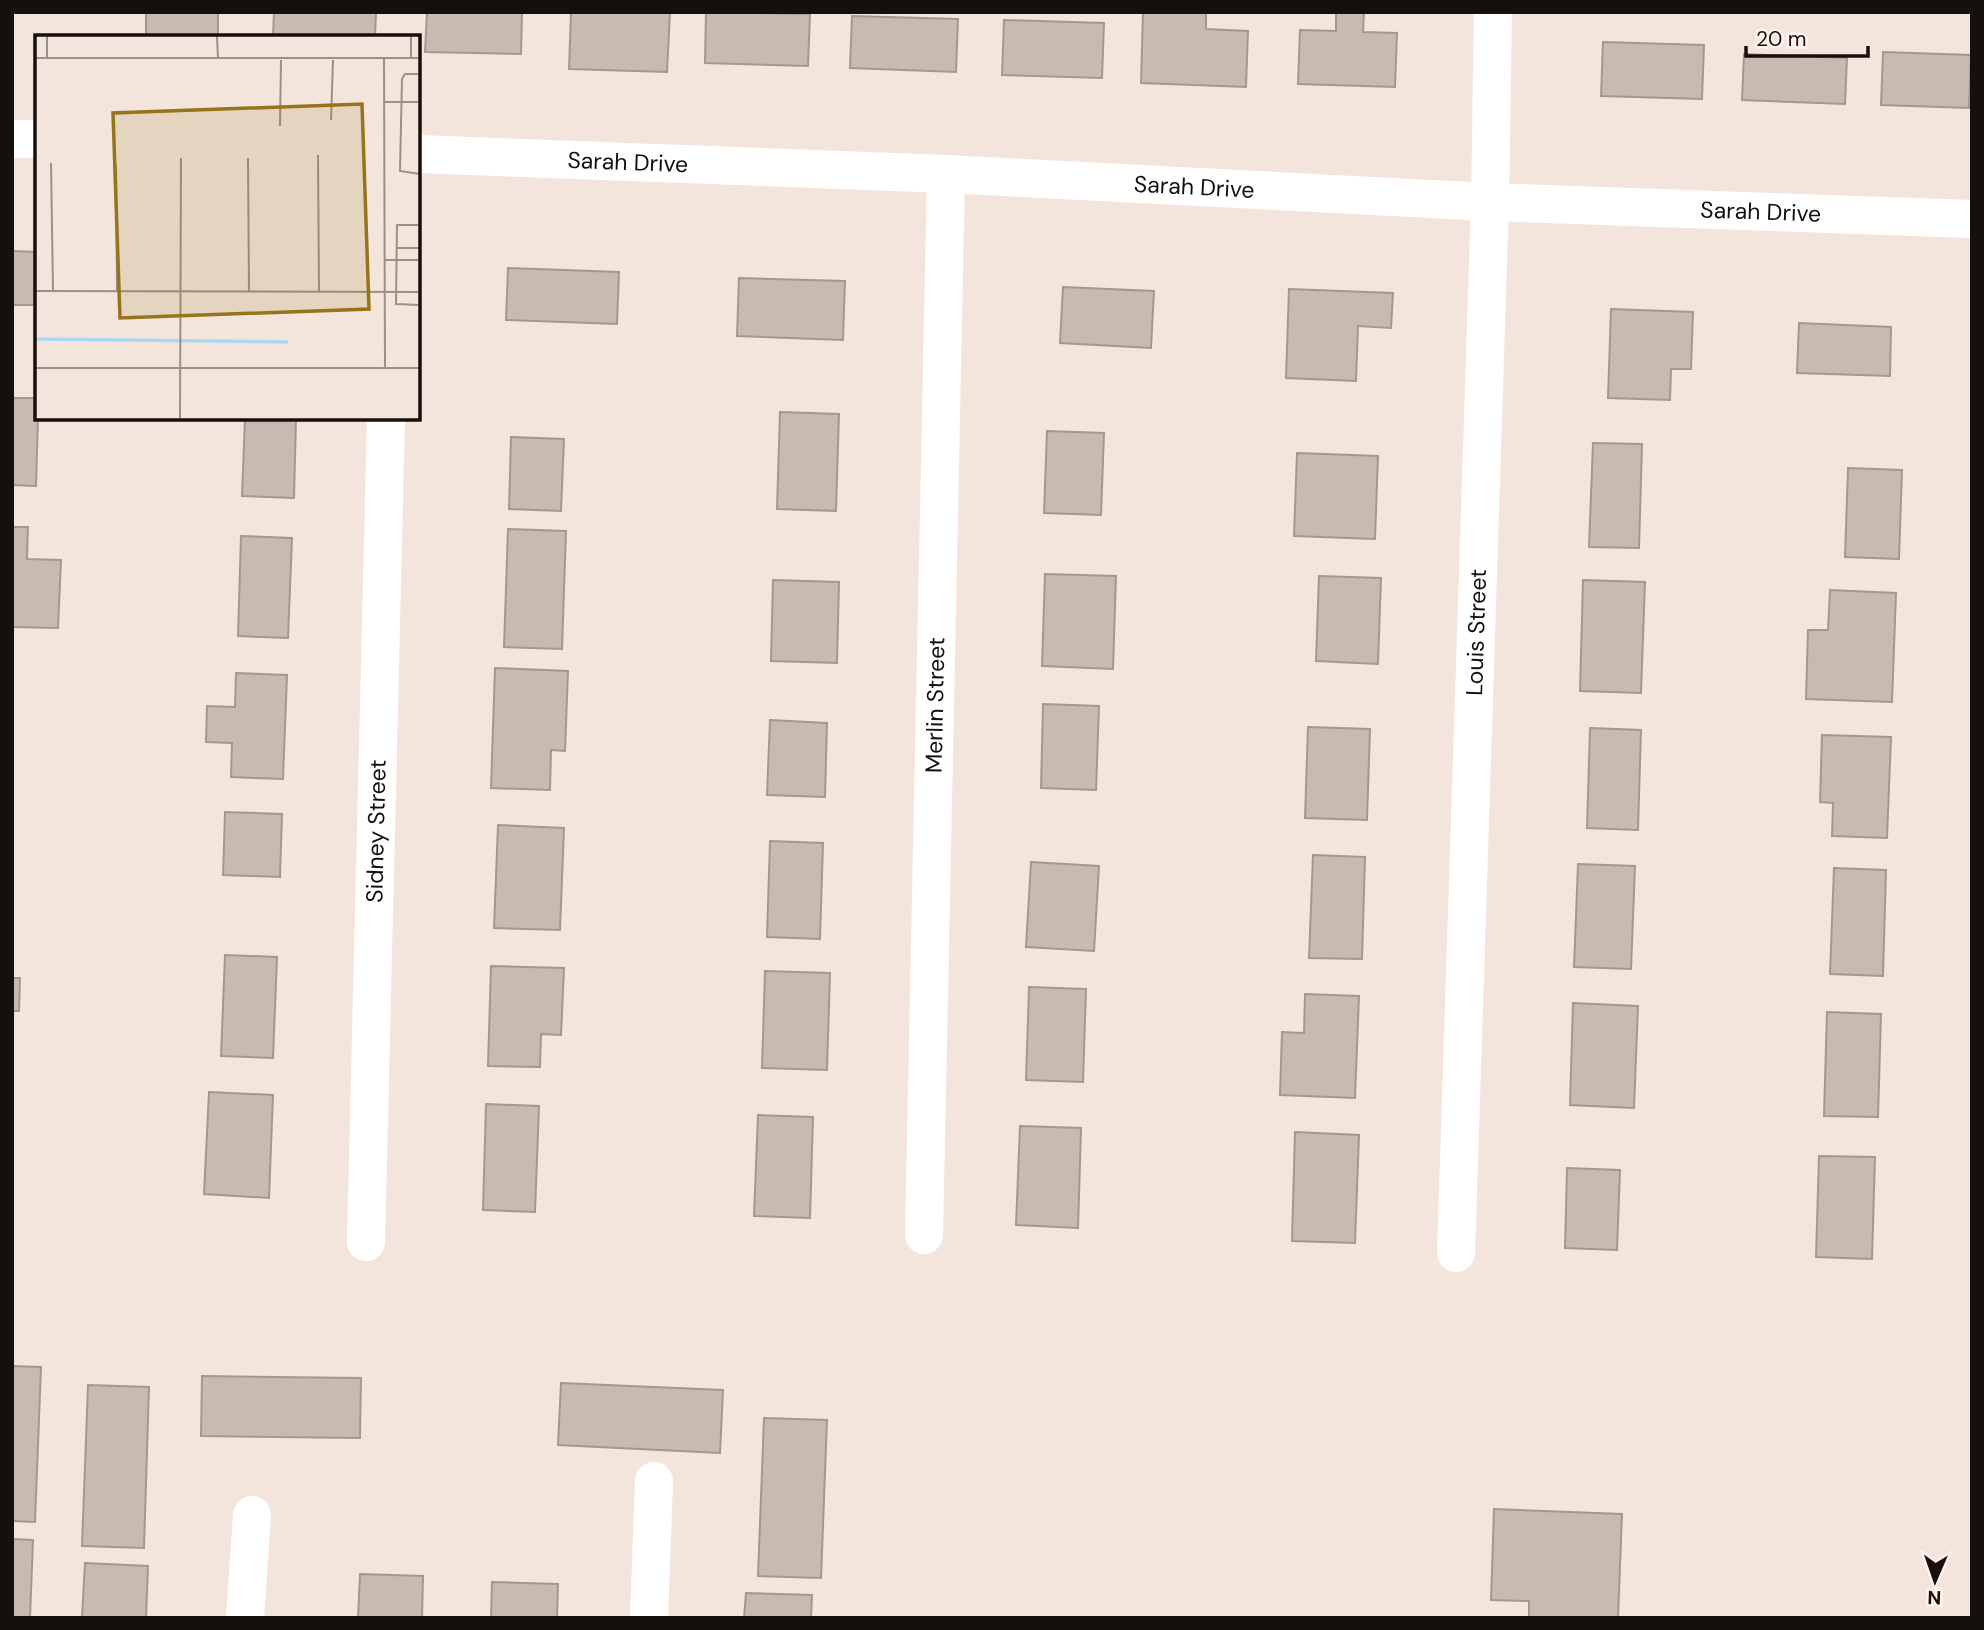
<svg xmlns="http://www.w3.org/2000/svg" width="1984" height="1630" font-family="'DM Sans',sans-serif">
<rect width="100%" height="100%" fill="#f4e5dc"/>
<g fill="#c9bab1" stroke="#a5978f" stroke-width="2">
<rect x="146" y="12" width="72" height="25"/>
<path d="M274,12h102l-1,25h-102z"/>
<path d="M427,12h95l-1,42 -96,-2z"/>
<path d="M571,12h99l-3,60 -98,-3z"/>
<path d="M706,12l104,2 -2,52 -103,-3z"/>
<path d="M1143,12h63v17l42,2 -2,56 -105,-4z"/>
<path d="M1336,12h28l-1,20 34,1 -2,54 -97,-3 2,-54 36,1z"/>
<path d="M852,16l106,3 -2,53 -106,-4z"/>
<path d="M1004,20l100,3 -2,55 -100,-3z"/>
<path d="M1603,42l101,3 -2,54 -101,-3z"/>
<path d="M1883,52l88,3 -2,53 -88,-3z"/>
<path d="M1744,54l103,4 -2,46 -103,-4z"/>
<path d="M12,251l25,1v53h-25z"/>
<path d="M508,268l111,4 -2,52 -111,-4z"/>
<path d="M739,278l106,3 -2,59 -106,-4z"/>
<path d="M1063,287l91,4 -3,57 -91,-5z"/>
<path d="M1289,289l104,4 -2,35 -33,-2 -2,55 -70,-3z"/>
<path d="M1611,309l82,3 -2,57h-20l-1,31 -62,-2z"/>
<path d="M1799,323l92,4 -1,49 -93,-3z"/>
<path d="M12,398h25l1,20 -2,68 -24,-1z"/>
<path d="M780,412l59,2 -3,97 -59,-2z"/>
<path d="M245,418h51l-2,80 -52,-2z"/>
<path d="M1047,431l57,2 -3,82 -57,-2z"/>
<path d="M511,437l53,2 -3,72 -52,-2z"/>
<path d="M1593,443l49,1 -3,104 -50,-1z"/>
<path d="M1297,453l81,3 -3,83 -81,-3z"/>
<path d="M1848,468l54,2 -3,89 -54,-2z"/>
<path d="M12,527h16l-1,32 34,1 -3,68 -46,-1z"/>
<path d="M508,529l58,2 -4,118 -58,-2z"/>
<path d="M241,536l51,2 -4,100 -50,-2z"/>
<path d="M1045,574l71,2 -3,93 -71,-3z"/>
<path d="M1319,576l62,2 -3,86 -62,-3z"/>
<path d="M773,580l66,2 -2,81 -66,-2z"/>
<path d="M1583,580l62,2 -4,111 -61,-2z"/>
<path d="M1830,590l66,3 -4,109 -86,-3 2,-69h20z"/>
<path d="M495,668l73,3 -3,80 -14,-1 -1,40 -59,-2z"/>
<path d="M236,673l51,2 -4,104 -52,-2 1,-34 -26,-1 1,-36 28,1z"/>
<path d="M1043,704l56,2 -3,84 -55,-2z"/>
<path d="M770,720l57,3 -2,74 -58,-2z"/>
<path d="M1308,727l62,2 -3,91 -62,-2z"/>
<path d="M1590,728l51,2 -3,100 -51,-2z"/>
<path d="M1822,735l69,2 -4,101 -55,-2 1,-33 -13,-1z"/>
<path d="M225,812l57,2 -2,63 -57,-2z"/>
<path d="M498,825l66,3 -4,102 -66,-2z"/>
<path d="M770,841l53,2 -3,96 -53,-2z"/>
<path d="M1313,855l52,2 -3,102 -53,-1z"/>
<path d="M1031,862l68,4 -5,85 -68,-4z"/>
<path d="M1578,864l57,2 -4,103 -57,-2z"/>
<path d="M1834,868l52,2 -3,106 -53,-2z"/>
<path d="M225,955l52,2 -4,101 -52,-2z"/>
<path d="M491,966l73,2 -3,67 -20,-1 -1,33 -52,-1z"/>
<path d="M765,971l65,2 -3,97 -65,-2z"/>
<path d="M12,978h8l-1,33h-7z"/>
<path d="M1029,987l57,2 -3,93 -57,-2z"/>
<path d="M1305,994l54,2 -4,102 -75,-3 2,-63 22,1z"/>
<path d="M1573,1003l65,3 -4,102 -64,-3z"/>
<path d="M1827,1012l54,2 -3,103 -54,-1z"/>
<path d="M209,1092l64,3 -4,103 -65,-4z"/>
<path d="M486,1104l53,2 -4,106 -52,-2z"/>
<path d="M758,1115l55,2 -3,101 -56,-2z"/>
<path d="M1020,1126l61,2 -3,100 -62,-3z"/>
<path d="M1295,1132l64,3 -4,108 -63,-2z"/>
<path d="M1819,1156l56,1 -3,102 -56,-2z"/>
<path d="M1567,1168l53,2 -3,80 -52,-2z"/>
<path d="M12,1366l29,1 -6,155 -23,-1z"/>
<path d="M202,1376l159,2 -1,60 -159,-2z"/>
<path d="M561,1383l162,7 -3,63 -162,-8z"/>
<path d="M88,1385l61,2 -5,161 -62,-2z"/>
<path d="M764,1418l63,2 -6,158 -63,-2z"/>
<path d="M1494,1509l128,5 -4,104h-89v-17l-38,-1z"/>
<path d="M12,1539l21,1 -3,78h-18z"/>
<path d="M85,1563l63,3 -2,52h-64z"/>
<path d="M360,1574l63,2 -1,42h-64z"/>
<path d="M492,1582l66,2 -1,34h-66z"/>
<path d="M746,1593l66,2 -1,23h-67z"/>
</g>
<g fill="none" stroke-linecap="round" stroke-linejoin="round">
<g stroke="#fff" stroke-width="38">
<path d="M12,139h25"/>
<path id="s1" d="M418,154l528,20 544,28 482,17"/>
<path id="s2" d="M924,1235l22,-1061"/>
<path id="s3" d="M366,1242l20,-824"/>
<path id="s4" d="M1456,1253l34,-1051 3,-190"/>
<path d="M245,1618l7,-103"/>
<path d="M649,1618l5,-137"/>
</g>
</g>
<g text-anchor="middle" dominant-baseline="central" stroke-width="7" stroke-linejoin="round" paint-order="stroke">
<g font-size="23" fill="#15100d" stroke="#fff2eb">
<text stroke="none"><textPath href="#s1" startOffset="210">Sarah Drive</textPath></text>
<text stroke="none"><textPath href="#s1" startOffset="777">Sarah Drive</textPath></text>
<text stroke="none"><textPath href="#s1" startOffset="1344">Sarah Drive</textPath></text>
<text stroke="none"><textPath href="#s4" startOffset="621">Louis Street</textPath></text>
<text stroke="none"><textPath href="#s2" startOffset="530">Merlin Street</textPath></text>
<text stroke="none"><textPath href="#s3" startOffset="411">Sidney Street</textPath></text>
</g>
</g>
<g transform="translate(35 35)">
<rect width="385" height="385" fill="#f4e5dc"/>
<path fill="none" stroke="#aad8f3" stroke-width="3.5" d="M0,304l253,3"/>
<path fill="none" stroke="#9b9089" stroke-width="2" d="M12,1v23M182,1l1,23M376,1v22M0,23h385M349,23l1,310M385,39h-15l-3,5 -2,92 20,3M349,67h36M296,85l2,-60M245,91l1,-66M283,120l1,136M213,123l1,133M16,128l2,127M81,130l1,125M385,190h-23l-1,79 24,1M361,213h24M350,225h35M0,256l385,1M0,333h385M145,384l1,-261"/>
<path fill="#96741c" fill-opacity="0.15" stroke="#96741c" stroke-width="3.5" d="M327,69l7,205 -249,9 -7,-205z"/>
<rect width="385" height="385" fill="none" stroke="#15100d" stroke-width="3.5"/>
</g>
<rect width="1984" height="1630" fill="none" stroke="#15100d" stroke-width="28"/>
<g transform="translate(1935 1581) rotate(182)" stroke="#fff2eb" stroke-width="5" paint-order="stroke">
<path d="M0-5L12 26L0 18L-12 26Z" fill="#15100d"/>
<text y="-10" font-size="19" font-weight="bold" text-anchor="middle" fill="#15100d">N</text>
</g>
<path d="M1746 46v10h122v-10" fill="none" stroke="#15100d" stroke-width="3.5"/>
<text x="1756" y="46" font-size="21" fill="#15100d" stroke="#fff2eb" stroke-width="5" paint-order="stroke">20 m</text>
</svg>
